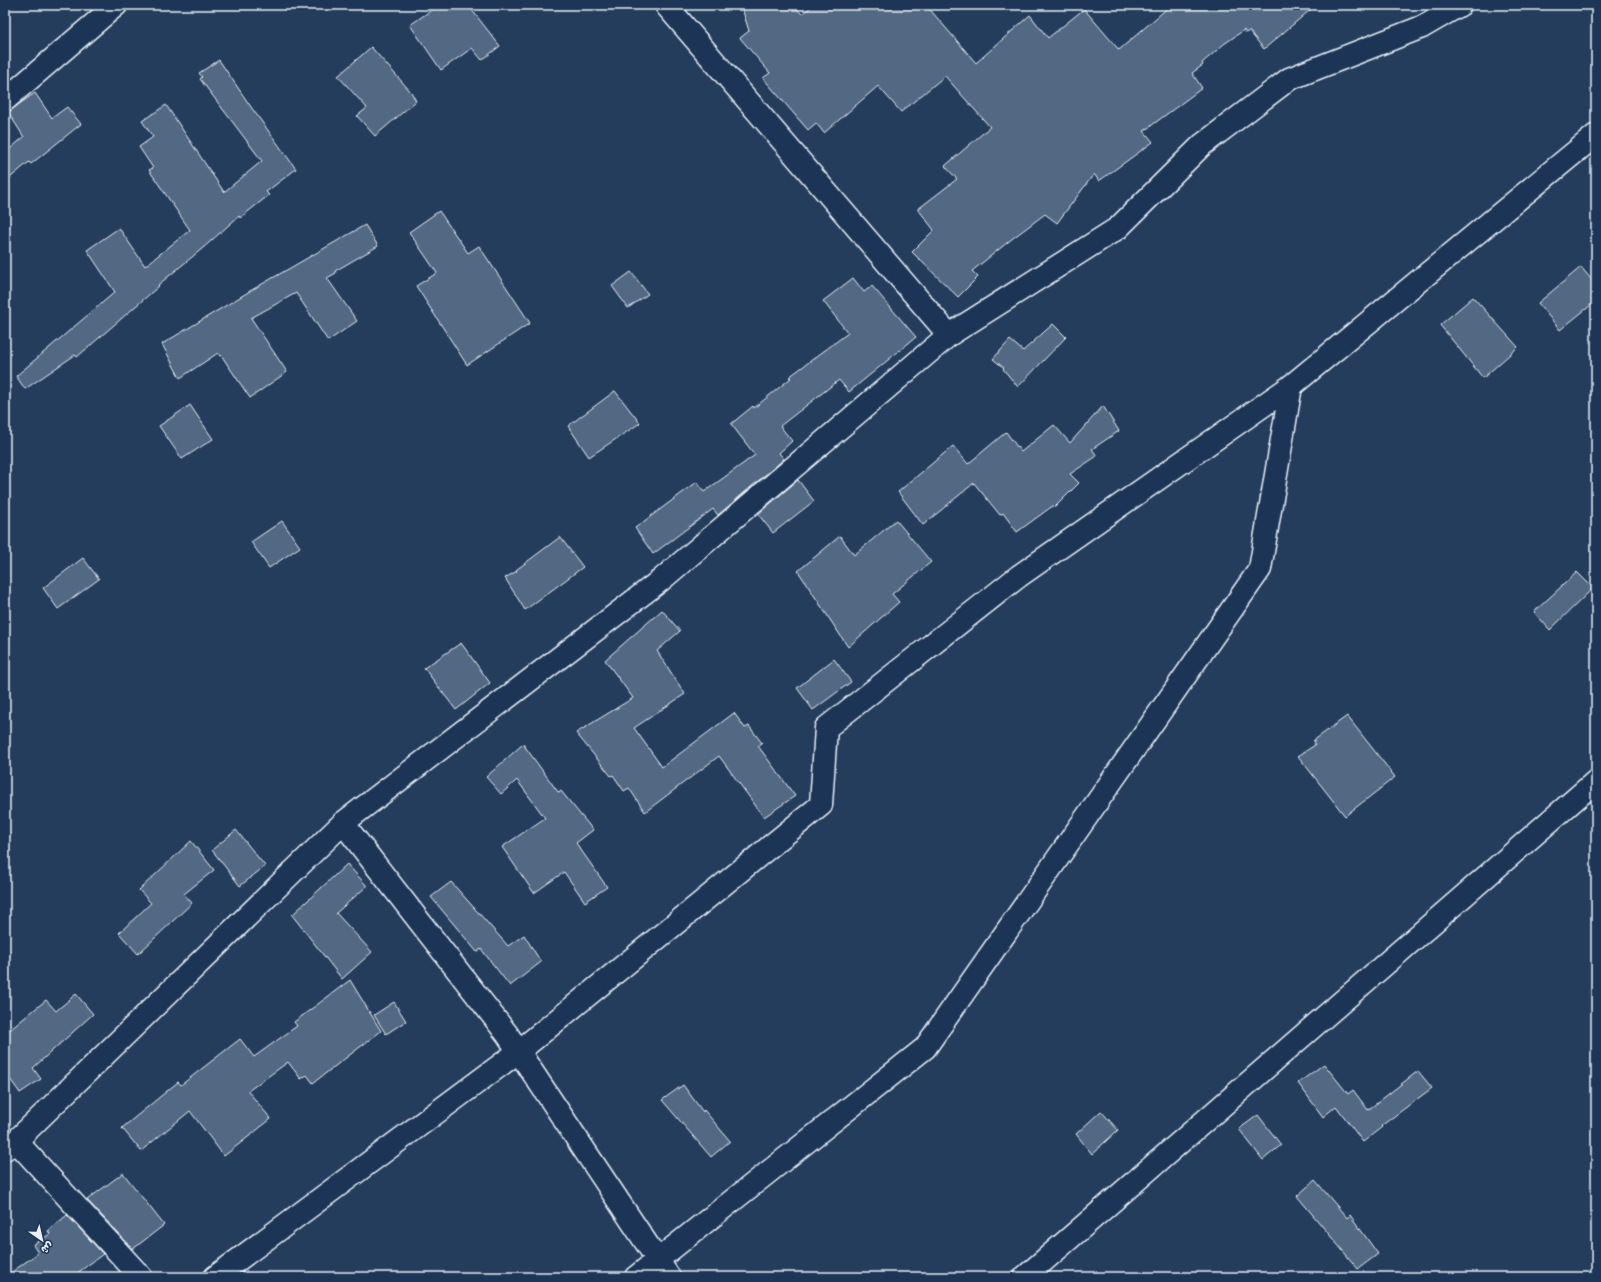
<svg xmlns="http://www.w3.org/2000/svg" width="1601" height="1282" font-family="Caveat,'Playpen Sans Arabic',sans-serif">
<rect width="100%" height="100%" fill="#253d5d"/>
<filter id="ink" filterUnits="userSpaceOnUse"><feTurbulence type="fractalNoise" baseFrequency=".025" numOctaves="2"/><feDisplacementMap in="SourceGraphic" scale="8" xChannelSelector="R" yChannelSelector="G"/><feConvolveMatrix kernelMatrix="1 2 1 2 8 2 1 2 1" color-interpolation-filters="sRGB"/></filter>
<g filter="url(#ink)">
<g fill="#536782" stroke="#e8f1f8">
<path d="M439,5h29l32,41 -18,14 -10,-12 -31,22 -31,-45z"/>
<path d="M741,5h52l9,9 11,-9h113l50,58 54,-48 18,23 36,-29 35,41 52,-45h145l-52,44 -15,-18 -3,2 -2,-3 -20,14 -22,19 1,2 -11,8 10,15 -58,43 9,11 -54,39 -5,-7 -37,49 -12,-9 -32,24 -41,33 6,6 -20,20 -46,-45 22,-22 -16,-21 39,-30 -12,-13 45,-39 -45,-51 -44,36 -23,-26 -54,47 -8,-10 -8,7 -45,-52 7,-5 -30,-35 9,-7z"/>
<path d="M371,47l40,45 5,9 -41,35 -18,-20 10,-8 -29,-32z"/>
<path d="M219,60l32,47 45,62 -30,23 3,3 -29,23 -1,-2 -36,32 -45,37 1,1 -82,71 -2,-2 -50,34 -9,-13 99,-84 -28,-42 32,-22 26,38 45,-36 -41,-60 4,-2 -14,-21 14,-10 -11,-16 24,-16 58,87 38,-31 -62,-82 2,-2 -3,-4z"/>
<path d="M35,93l17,25 15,-11 14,17 -50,40 -2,-2 -24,20v-29l19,-16 -16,-25z"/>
<path d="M439,211l29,42 11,-7 51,77 -63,42 -51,-79 21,-13 -28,-41z"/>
<path d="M365,225l13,21 -43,25 1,2 -9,5 30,43 -29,20 -32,-48 -45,25 36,54 -13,9 -24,17 -29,-43 -1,1 -2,-3 -38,25 -18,-34 88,-53z"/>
<path d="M1581,267l15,18v16l-36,29 -22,-27z"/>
<path d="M631,272l17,22 -20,14 -16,-22z"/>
<path d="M853,278l11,14 8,-6 44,51 -67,55 -10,-12 -59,46 12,15 -13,12 5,6 -66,56 -5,-6 -60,45 -18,-26 62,-46 7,10 51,-37 -24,-31 22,-18 1,2 37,-30 -2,-1 59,-44 -25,-32z"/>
<path d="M1473,297l45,50 -35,31 -43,-53z"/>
<path d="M1053,324l13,13 -48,50 -15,-18 1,-1 -11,-9 17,-19 13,11z"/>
<path d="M615,391l25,32 -51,34 -21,-31z"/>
<path d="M190,405l23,34 -31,20 -23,-33z"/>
<path d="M1103,406l16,25 -27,18 5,7 -27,18 9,9 -24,24 -1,-2 -37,27 -14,-19 -3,2 -26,-32 -51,42 -25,-33 55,-46 15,18 38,-32 15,20 33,-27 16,18z"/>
<path d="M798,480l16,21 -41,32 -15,-19z"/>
<path d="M896,520l35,42 -39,32 7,8 -51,45 -50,-76 42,-35 14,19z"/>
<path d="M282,521l18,26 -31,21 -18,-26z"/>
<path d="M560,537l23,30 -58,43 -20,-32 12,-7 -1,-1z"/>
<path d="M83,558l16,21 -41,30 -15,-21z"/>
<path d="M1577,572l16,16 -43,42 -16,-18z"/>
<path d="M662,610l18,21 -23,20 28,43 -51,34 28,39 72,-54 11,15 4,-2 13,17 -4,3 37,50 -31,21 -45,-61 -74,56 -16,-24 -5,3 -11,-16 -2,1 -35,-43 57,-35 -28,-38z"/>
<path d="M461,643l29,40 -34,27 -32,-42z"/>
<path d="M834,659l17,23 -38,28 -16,-22z"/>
<path d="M1347,716l48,61 -50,39 -47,-60 17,-11 -2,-4z"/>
<path d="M523,744l35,48 3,-1 32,39 -17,13 31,44 -22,15 -21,-30 -30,21 -32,-46 43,-29 -28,-38 -16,14 -15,-17z"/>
<path d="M236,830l29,36 -25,20 -28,-36z"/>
<path d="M191,841l23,29 -30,24 8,9 -54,51 -19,-21 32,-30 -12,-13z"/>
<path d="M347,864l20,22 -31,27 36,39 -30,27 -50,-64z"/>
<path d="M451,882l57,64 16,-11 17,27 -31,24 -29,-37 -4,3 -46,-55z"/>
<path d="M350,980l31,51 -68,52 -6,-8 -6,4 -13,-17 -40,29 23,28 -47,37 -34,-45 -49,40 -19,-23 56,-46 3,3 59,-46 14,18 43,-31 -3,-4z"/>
<path d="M76,994l17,20 -60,54 8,11 -21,14 -15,-21v-38l41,-34 10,11z"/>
<path d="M394,1002l12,19 -20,13 -12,-19z"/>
<path d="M1324,1064l24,30 5,-4 15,20 50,-39 14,17 -51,38 1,1 -19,15 -27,-36 -13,11 -25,-34z"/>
<path d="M683,1085l20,27 1,-2 26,31 -19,16 -49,-57z"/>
<path d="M1101,1111l17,19 -26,24 -16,-20z"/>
<path d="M1258,1115l23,30 -18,15 -24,-31z"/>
<path d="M123,1173l41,52 -31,24 -46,-49z"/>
<path d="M1315,1180l32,38 3,-3 28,39 -20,15 -61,-73z"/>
<path d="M67,1215l36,39 -31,23h-67l33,-24 -5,-8 17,-11 -2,-3z"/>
</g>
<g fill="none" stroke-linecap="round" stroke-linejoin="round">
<defs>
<g id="street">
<path d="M666,5l283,330"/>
<path d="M5,100l111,-95"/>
<path d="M343,823l164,211 162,243"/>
<path d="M16,1141l125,136"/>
<path d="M5,1149l11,-8 327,-318 318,-243 288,-245 169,-107 84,-83 87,-66 133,-52 38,-22"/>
<path d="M215,1277l303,-225 303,-247 5,-77 193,-152 272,-190 305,-251"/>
<path d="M636,1277l289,-229 335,-479 31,-183"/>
<path d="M1025,1277l571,-496"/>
</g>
</defs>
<use href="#street" stroke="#e8f1f8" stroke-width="25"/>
<use href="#street" stroke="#1d3557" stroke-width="22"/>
</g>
</g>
<rect width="1601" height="1282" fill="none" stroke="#1d3557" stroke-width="20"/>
<rect x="10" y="10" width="1581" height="1262" fill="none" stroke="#e8f1f8" stroke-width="1.5" filter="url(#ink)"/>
<g transform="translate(42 1240) rotate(146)" stroke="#1d3557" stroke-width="3" paint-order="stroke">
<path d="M0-3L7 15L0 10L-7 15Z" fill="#e8f1f8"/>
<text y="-6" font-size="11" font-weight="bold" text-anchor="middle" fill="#e8f1f8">ش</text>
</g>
</svg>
